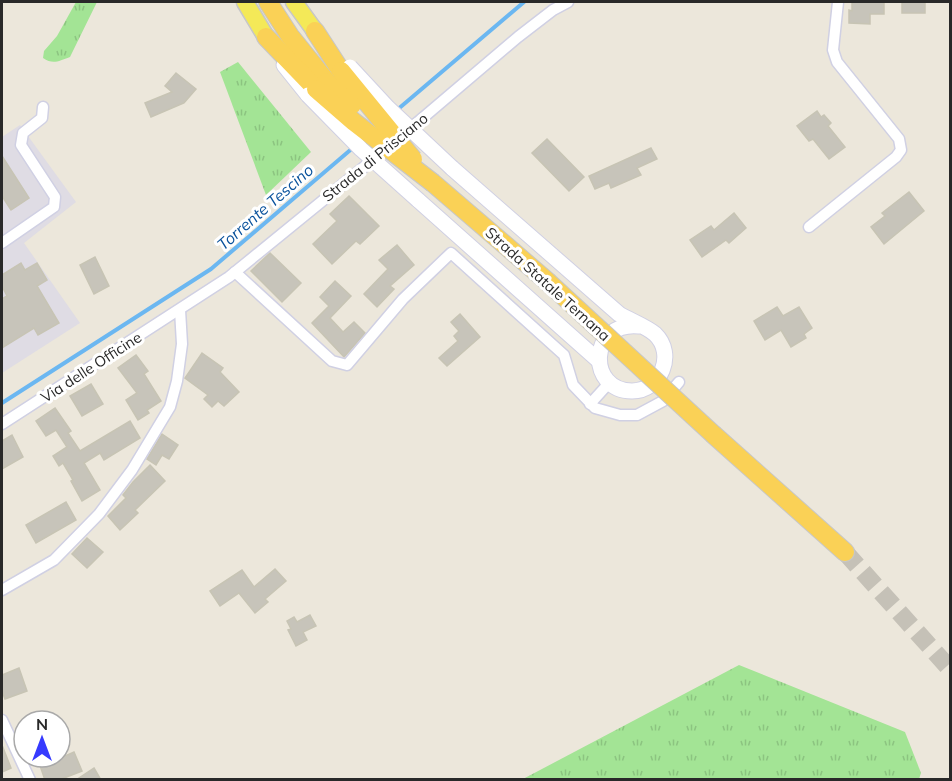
<svg xmlns="http://www.w3.org/2000/svg" width="952" height="781" font-family="Mulish,sans-serif">
<defs>
<pattern id="grass-tufts" width="24" height="20" patternUnits="userSpaceOnUse" patternTransform="scale(1.5)"><rect width="24" height="20" fill="#a3e495"/><path d="M3 7l-1-3M5 7V3M7 7l1-3M15 17l-1-3M17 17v-4M19 17l1-3" fill="none" stroke="#8cc480"/></pattern>
</defs>
<rect width="100%" height="100%" fill="#ece7db"/>
<path fill="#dfdce4" d="M20,125l56,77 -52,41 56,80 -78,50v-236z"/>
<g fill="url(#grass-tufts)">
<path d="M76,2h21l-27,55c-11,4 -17,8 -27,1l1,-7 13,-15z"/>
<path d="M238,62l73,90 -45,43 -46,-123z"/>
<path d="M739,665l166,67 16,41 -2,6h-396z"/>
</g>
<g fill="none" stroke-linecap="round" stroke-linejoin="round">
<g stroke="#6bb7f1" stroke-width="4">
<path d="M397,110l127,-108"/>
<path d="M2,403l209,-134 144,-123"/>
</g>
</g>
<g fill="#c7c4ba" stroke="#c7c4b4" stroke-width="1.5">
<path d="M852,2h32v12h-14v10l-21,-1v-13l3,1z"/>
<rect x="902" y="2" width="23" height="11"/>
<path d="M176,73l20,16 -12,14 -33,14 -6,-14 27,-11 -7,-6z"/>
<path d="M817,111l4,6 3,-2 7,8 -3,3 17,21 -16,12 -16,-20 -4,2 -12,-15z"/>
<path d="M547,139l37,38 -15,14 -37,-38z"/>
<path d="M651,148l6,11 -20,9 4,7 -30,13 -2,-5 -14,6 -6,-13z"/>
<path d="M2,156l27,42 -18,12 -9,-14z"/>
<path d="M909,192l15,19 -40,33 -13,-17 14,-11 -3,-3z"/>
<path d="M349,196l30,30 -19,18 -4,-3 -24,23 -19,-20 24,-23 -7,-7z"/>
<path d="M734,213l12,15 -17,15 -3,-3 -24,17 -12,-17 21,-14 3,4z"/>
<path d="M397,245l17,20 -24,21 4,3 -17,18 -13,-13 24,-25 -9,-9z"/>
<path d="M270,253l31,30 -19,19 -31,-31z"/>
<path d="M95,257l14,29 -15,8 -14,-29z"/>
<path d="M21,263l4,7 12,-7 10,17 -10,6 22,37 -21,12 -4,-7 -32,20v-49l5,-3 -5,-10v-11z"/>
<path d="M335,281l16,15 -21,22 13,14 11,-10 11,11 -21,24 -32,-34 17,-17 -9,-9z"/>
<path d="M777,307l6,9 16,-9 13,21 -8,6 2,4 -15,9 -10,-17 -16,10 -11,-19z"/>
<path d="M460,314l20,23 -33,29 -8,-8 19,-17 -4,-5 5,-5 -8,-9z"/>
<path d="M202,353l21,15 -3,4 19,20 -15,14 -6,-5 -6,6 -8,-8 4,-4 -23,-17z"/>
<path d="M136,355l12,16 -4,3 17,27 -14,9 2,3 -11,7 -12,-20 11,-7 -19,-25z"/>
<path d="M91,384l12,20 -21,12 -12,-20z"/>
<path d="M55,408l16,23 -3,2 12,18 50,-30 10,17 -36,22 -4,-7 -16,10 16,27 -18,11 -11,-20 2,-1 -10,-17 -4,3 -6,-10 14,-9 -11,-17 -10,6 -10,-15z"/>
<path d="M162,434l16,11 -9,14 -7,-4 -6,10 -9,-6z"/>
<path d="M12,435l11,22 -21,12v-28z"/>
<path d="M150,465l15,16 -30,29 3,3 -18,17 -12,-14 18,-18 -3,-3 10,-13z"/>
<path d="M66,502l10,18 -40,23 -10,-18z"/>
<path d="M87,538l16,14 -16,16 -15,-14z"/>
<path d="M275,569l11,12 -21,18 3,3 -13,11 -16,-20 -19,13 -10,-15 32,-21 12,17z"/>
<path d="M310,615l6,11 -13,6 4,8 -11,6 -8,-16 3,-1 -4,-8 7,-4 3,5z"/>
<path d="M19,668l8,23 -22,8 -3,-8v-16z"/>
<path d="M2,745l9,23 -9,4z"/>
<path d="M74,752l8,19 -23,9h-14l-8,-23h26z"/>
<path d="M94,768l7,12h-25z"/>
</g>
<g fill="none" stroke-linecap="round" stroke-linejoin="round">
<path stroke="#c5c1b7" stroke-width="18" stroke-dasharray="18 9" stroke-linecap="butt" d="M845,552l105,117"/>
<defs>
<g id="minor">
<path d="M405,133l113,-96 35,-27 15,-8"/>
<path d="M809,227l87,-70 5,-7 -2,-11 -62,-77 -4,-12 5,-48"/>
<path d="M2,243l52,-36 1,-10 -34,-52 2,-12 19,-15 1,-11"/>
<path d="M235,272l97,89 15,4 56,-66 48,-46 113,102 9,30 22,23 25,7h17l26,-14 16,-19"/>
<path d="M590,404l20,-22"/>
<path d="M2,424l227,-147 162,-132"/>
<path d="M2,590l52,-30 45,-46 33,-44 38,-63 7,-26 5,-37 -2,-34"/>
<path d="M2,720l28,60"/>
</g>
<g id="secondary">
<path d="M284,65l24,30"/>
<path d="M452,168l167,146c10,6 28,13 36,20 21,20 6,57 -23,57 -45,0 -44,-70 7,-65"/>
<path d="M418,200l181,161"/>
</g>
<g id="primary">
<path d="M245,2l21,35"/>
<path d="M294,2l21,29"/>
</g>
<g id="trunk">
<path d="M268,2l22,34 37,46"/>
<path d="M315,31l26,40"/>
<path d="M266,37l50,52"/>
<path d="M433,183l114,98"/>
<path d="M714,435l131,117"/>
</g>
</defs>
<use href="#minor" stroke="#d0d0e3" stroke-width="13"/>
<use href="#secondary" stroke="#d0d0e3" stroke-width="17"/>
<use href="#primary" stroke="#c7c7c7" stroke-width="19"/>
<use href="#trunk" stroke="#c7c7c7" stroke-width="20"/>
<use href="#minor" stroke="#fff" stroke-width="10"/>
<use href="#secondary" stroke="#fff" stroke-width="15"/>
<use href="#primary" stroke="#f4e958" stroke-width="16"/>
<use href="#trunk" stroke="#fad156" stroke-width="18"/>
<defs>
<g id="secondary-bridge">
<path d="M350,67l38,41 64,60"/>
<path d="M308,95l53,54 57,51"/>
</g>
<g id="trunk-bridge">
<path d="M341,71l72,88"/>
<path d="M327,82l25,23"/>
<path d="M316,89l38,33 79,61"/>
<path d="M547,281l167,154"/>
</g>
</defs>
<use href="#secondary-bridge" stroke="#d0d0e3" stroke-width="17" stroke-linecap="butt"/>
<use href="#trunk-bridge" stroke="#c7c7c7" stroke-width="20" stroke-linecap="butt"/>
<use href="#secondary-bridge" stroke="#fff" stroke-width="15"/>
<use href="#trunk-bridge" stroke="#fad156" stroke-width="18"/>
</g>
<g text-anchor="middle" dominant-baseline="central" stroke-width="6" stroke-linejoin="round" paint-order="stroke">
<g font-size="15" fill="#292929" stroke="#fff">
<text transform="translate(375 157) rotate(-39)">Strada di Prisciano</text>
<text transform="translate(548 284) rotate(42)">Strada Statale Ternana</text>
<text transform="translate(91 367) rotate(-33)">Via delle Officine</text>
</g>
<g font-size="16" font-style="italic" fill="#0a529c" stroke="#fff">
<text transform="translate(265 207) rotate(-41)">Torrente Tescino</text>
</g>
</g>
<rect width="952" height="781" fill="none" stroke="#292929" stroke-width="6"/>
<g transform="translate(42 739)"><circle r="28" fill="#ffffff" stroke="#a9a9a9" stroke-width="1.5"/>
<path d="M0-4.5L10 22L0 15L-10 22Z" fill="#363afe"/>
<text y="-9" font-size="16" font-weight="bold" text-anchor="middle" fill="#292929">N</text>
</g>
</svg>
